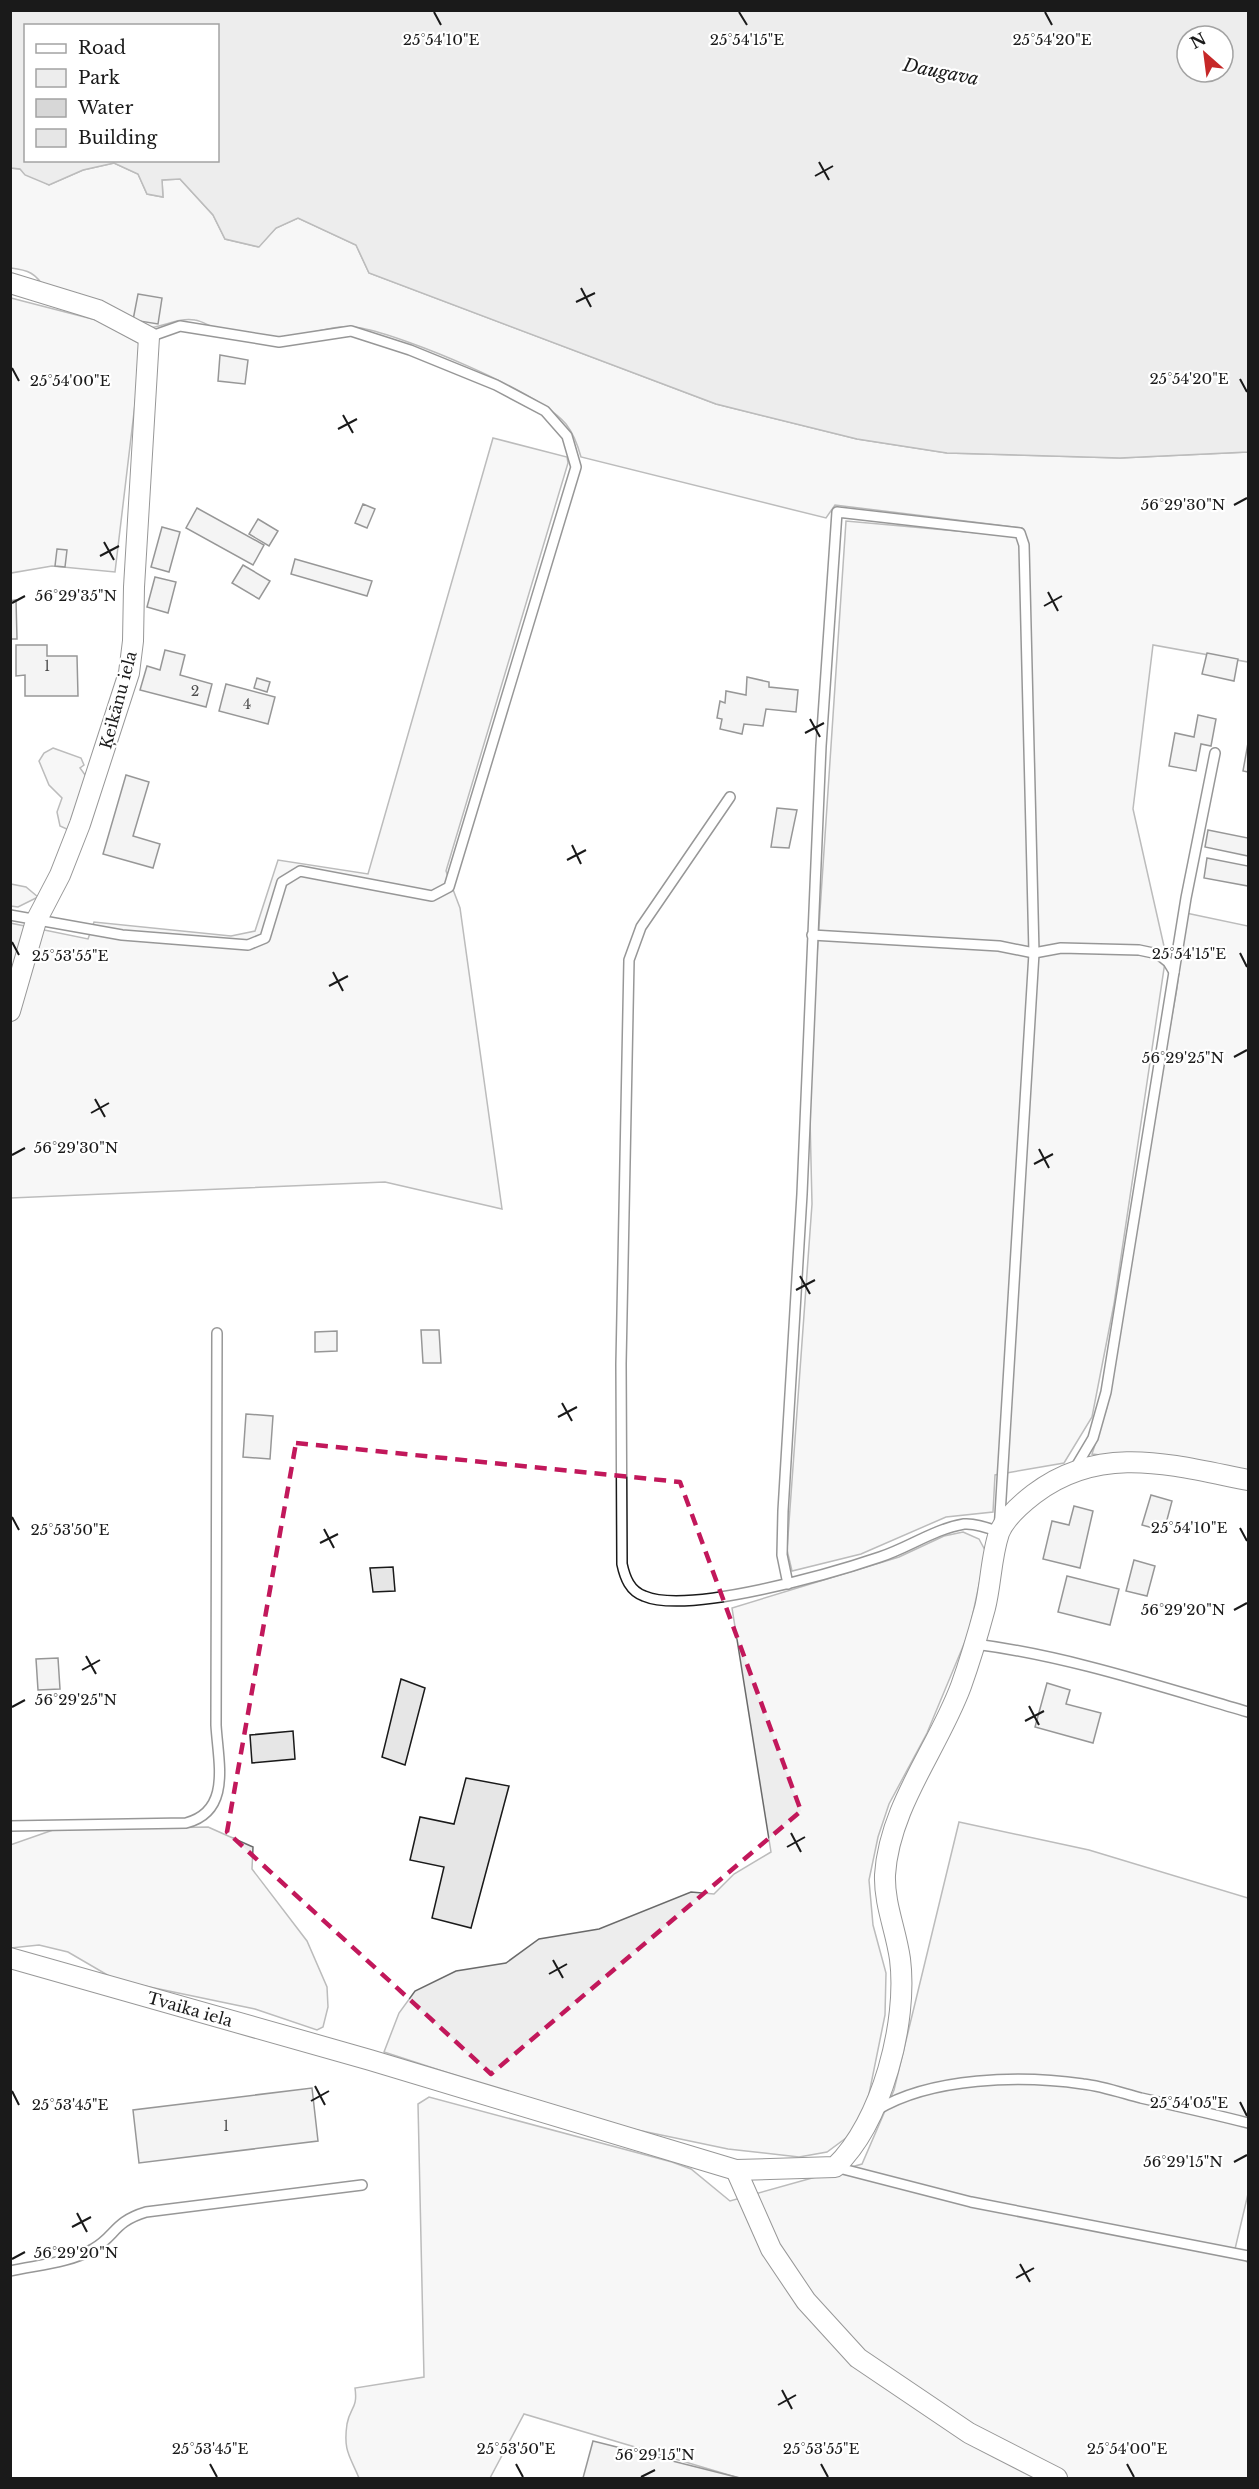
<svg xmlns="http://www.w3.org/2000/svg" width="1259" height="2489" font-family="'Libre Baskerville',serif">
<rect width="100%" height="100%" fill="#fff"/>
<g fill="#ededed" stroke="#6a6a6a" stroke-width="1.5">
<path d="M114,163l24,11 9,20 16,3 -1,-17 18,-1 33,36 12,24 33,8 18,-19 22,-10 58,27 13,28 347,131 141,35 90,14 173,5 128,-6v210l-95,-17 -20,164 33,146 -52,349 -22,113 -28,46 -69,12 -2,37 -47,5 -85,37 -69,17 -5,-21 25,-346 -3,-128 37,-555 179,16 -3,-9 -187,-23 -9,13 -245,-61c-3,-11 -8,-24 -15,-33 -28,-33 -162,-88 -205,-96 -27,-5 -47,6 -72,9 -22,2 -51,-5 -73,-9 -7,-2 -14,-7 -21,-8 -18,-3 -32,8 -49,8l-101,-39c-9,-16 -17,-19 -34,-21l-1,-100 10,1 29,16 34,-15z"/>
<path d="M11,298l89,23 42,24 -27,227 -63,-6 -41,7z"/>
<path d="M493,438l74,19 1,6 -122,408 14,37 42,301 -117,-27 -374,16 -1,-275 78,16 6,-17 137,14 24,-5 23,-71 90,14z"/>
<path d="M53,748l28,10 3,7 -4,3 8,11 -17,52 -11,-5 -3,-14 5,-14 -13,-13 -10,-24 5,-8z"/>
<path d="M11,884l15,3 12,10 -20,10 -7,-1z"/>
<path d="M1186,913l62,13v547l-156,-19 15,-47 13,-72 25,-169 32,-178z"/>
<path d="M963,1532l16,7 7,13 -17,80 -42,101 -38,71 -11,33 -9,43 4,45 13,48 -1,42 -17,84 -18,36 -23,17 -28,5 -71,-8 -129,-27 -215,-70 15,-39 16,-22 41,-20 50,-8 33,-24 60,-10 92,-37 23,2 20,-20 37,-22 -39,-244 167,-51 45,-21z"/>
<path d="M959,1822l130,28 159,48v296l-13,55 13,14v215h-509l-215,-64 -34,64h-131c-9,-22 -16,-27 -12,-54 3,-17 11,-15 8,-36l69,-11 -6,-273 11,-7 243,65 19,7 39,32 132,-37 32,-74z"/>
<path d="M208,1827l45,20 -1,22 55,72 20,46 1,20 -5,20 -6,3 -62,-21 -139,-29 -48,-28 -29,-7 -28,3 -1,-103 43,-15z"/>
</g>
<path fill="#d7d7d7" stroke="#6a6a6a" stroke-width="1.5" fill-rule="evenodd" d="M10,11h1238v441l-128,6 -173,-5 -90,-14 -141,-35 -347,-131 -13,-28 -58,-27 -22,10 -17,19 -34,-8 -12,-24 -33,-36 -18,1 1,17 -16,-3 -9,-20 -24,-11 -31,7 -34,15 -24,-10 -5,-6 -9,-1zM26,26h192v134h-192zM1187,36h36v36h-36z"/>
<g fill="#e6e6e6" stroke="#1a1a1a" stroke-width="1.5">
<path d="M138,294l24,4 -4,26 -25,-4z"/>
<path d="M220,355l28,5 -3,24 -27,-3z"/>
<path d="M363,504l12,5 -8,19 -12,-5z"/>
<path d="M197,508l67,37 -11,20 -67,-37z"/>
<path d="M258,519l20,12 -9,15 -20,-12z"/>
<path d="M162,527l18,5 -11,40 -18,-5z"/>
<path d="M57,549l10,1 -2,17 -10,-1z"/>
<path d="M295,559l77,22 -5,15 -76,-22z"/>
<path d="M243,565l27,16 -11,18 -27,-16z"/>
<path d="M155,577l21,5 -8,31 -21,-6z"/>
<path d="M16,600l1,39h-7v-38z"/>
<path d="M16,645h31v11h30l1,40h-53v-21l-9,1z"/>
<path d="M165,650l20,5 -5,20 32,9 -6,23 -66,-17 7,-24 13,4z"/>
<path d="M1207,653l31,6 -4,22 -32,-7z"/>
<path d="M747,677l22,5v5l29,3 -2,22 -30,-3 -3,17 -19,-2 -2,10 -22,-5 2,-10 -5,-1 3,-17 5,2 1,-12 20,4z"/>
<path d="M257,678l13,4 -3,10 -13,-4z"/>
<path d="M226,684l49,13 -7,27 -49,-13z"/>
<path d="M1198,715l18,4 -5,27 -10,-2 -5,27 -27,-5 6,-33 19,4z"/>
<path d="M1248,743v29l-5,-1z"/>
<path d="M126,775l23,7 -16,54 27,8 -7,24 -50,-14z"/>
<path d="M777,808l20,2 -8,38 -18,-1z"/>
<path d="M1208,830l40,8v18l-43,-9z"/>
<path d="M1207,858l41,8v20l-44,-8z"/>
<path d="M421,1330h18l2,33h-18z"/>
<path d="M337,1331v20l-22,1v-20z"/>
<path d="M246,1414l27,2 -3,43 -27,-2z"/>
<path d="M1151,1495l21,6 -8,30 -22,-6z"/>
<path d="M1074,1506l19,5 -13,57 -37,-9 9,-38 17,4z"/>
<path d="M1134,1560l21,6 -8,30 -21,-5z"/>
<path d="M393,1567l2,24 -22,1 -3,-24z"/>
<path d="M1067,1576l52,13 -9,36 -52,-13z"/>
<path d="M58,1658l2,31 -22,1 -2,-31z"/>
<path d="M401,1679l24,9 -20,77 -23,-8z"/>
<path d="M1047,1683l23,7 -4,14 35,9 -8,30 -58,-16z"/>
<path d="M293,1731l2,28 -43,4 -2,-28z"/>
<path d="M466,1778l43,8 -38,142 -39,-10 12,-51 -34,-7 10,-43 34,7z"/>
<path d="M312,2088l6,53 -179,22 -6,-53z"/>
<path d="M593,2441l147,37h-157z"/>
</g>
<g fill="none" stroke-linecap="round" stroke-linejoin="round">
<defs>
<g id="service">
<path d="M730,797l-89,130 -12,33 -8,404 1,200c3,14 8,27 22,32 44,19 189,-23 236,-39 28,-9 54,-28 84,-33 12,-1 25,4 35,8l35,-579 -10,-408 -4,-12 -183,-21 -16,234 -19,448 -19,317 -1,44 6,29"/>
<path d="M10,915l112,20 126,10 17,-7 17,-56 18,-11 132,25 17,-9 127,-420 -9,-31 -22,-25 -49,-26 -86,-35 -59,-19 -72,11 -99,-16 -31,11"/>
<path d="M812,935l187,11 35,7 27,-5 78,2 19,4 10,8 6,10"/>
<path d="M1074,1470l19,-32 13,-46 80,-494 29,-145"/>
<path d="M975,1644c93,12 183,42 273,68"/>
<path d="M10,1826l176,-3c46,-12 32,-61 30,-98l1,-392"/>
<path d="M877,2110c54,-33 144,-35 206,-26 19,2 39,9 58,14 36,8 72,16 107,25"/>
<path d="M835,2167l136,35 277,54"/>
<path d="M10,2271c26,-6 60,-8 83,-22 23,-13 20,-27 53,-37l216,-27"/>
</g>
<g id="minor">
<path d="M10,283l88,27 51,27 -15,250 -1,54 -4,32 -49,151 -20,51 -24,46 -26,90"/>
<path d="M10,1958l360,102 366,110 99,-3c47,-45 73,-145 65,-208 -4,-29 -16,-55 -15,-84 4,-68 53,-127 76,-189 9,-25 17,-52 24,-78 6,-24 6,-51 14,-75 6,-15 22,-29 35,-39 67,-51 138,-29 214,-14"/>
<path d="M736,2170l35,79 35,52 52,57 111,75 88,45"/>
</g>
</defs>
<use href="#service" stroke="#1a1a1a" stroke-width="12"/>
<use href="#minor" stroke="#1a1a1a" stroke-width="22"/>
<use href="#service" stroke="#fff" stroke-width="9"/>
<use href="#minor" stroke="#fff" stroke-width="20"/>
</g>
<path d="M0 0H1259V2489H0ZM296,1443l384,39 121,329 -310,263 -264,-242z" fill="#fff" fill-opacity=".55" fill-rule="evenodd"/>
<path fill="none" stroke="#c2185b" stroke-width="4.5" stroke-dasharray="12 8" stroke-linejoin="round" d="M296,1443l384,39 121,329 -310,263 -264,-242z"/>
<path fill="none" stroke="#1a1a1a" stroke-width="2" d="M434,12l7,13M739,12l8,13M1045,12l7,13M819,162l10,18M815,176l18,-10M581,288l10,19M576,302l19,-9M12,368l7,13M1240,379l7,13M343,415l10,18M338,429l19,-10M1234,505l13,-7M104,542l10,18M100,556l19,-10M1048,592l10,19M12,603l13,-7M1044,606l18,-10M810,719l10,18M805,733l19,-10M572,845l9,19M567,860l19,-10M12,942l7,13M1240,953l7,14M333,972l10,19M329,986l19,-10M1234,1057l13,-7M95,1099l10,18M91,1113l18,-10M1039,1149l10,19M12,1155l13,-7M1034,1164l19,-10M800,1276l10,18M796,1290l19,-10M562,1403l10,18M558,1417l19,-10M12,1517l7,13M1240,1528l7,13M324,1529l10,19M320,1543l18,-9M1234,1610l13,-7M86,1656l10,18M82,1670l18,-10M1029,1706l10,19M12,1707l13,-7M1025,1721l19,-10M791,1833l10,19M787,1847l18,-10M553,1960l10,18M549,1974l18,-10M315,2086l10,19M12,2091l7,14M311,2101l18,-10M1240,2102l7,14M1234,2162l13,-7M77,2213l10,19M72,2227l19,-10M12,2259l13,-7M1020,2264l10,18M1016,2278l18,-10M782,2390l10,19M778,2405l18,-10M210,2464l7,13M516,2464l7,13M821,2464l7,13M1127,2464l7,13M641,2477l14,-7"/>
<g text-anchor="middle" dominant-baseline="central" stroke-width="4.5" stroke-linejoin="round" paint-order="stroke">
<g font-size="14" fill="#4d4d4d">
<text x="47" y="666">1</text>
<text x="195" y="691">2</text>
<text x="247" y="704">4</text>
<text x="226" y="2126">1</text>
</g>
<g font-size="16" fill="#1a1a1a" stroke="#fff">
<text transform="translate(118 700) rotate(-75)">Ķeikānu iela</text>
<text transform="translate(190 2009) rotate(16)">Tvaika iela</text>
</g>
<g font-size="18" font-style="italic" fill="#1a1a1a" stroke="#fff">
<text transform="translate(941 72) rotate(11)">Daugava</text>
</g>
</g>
<g font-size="15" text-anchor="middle" fill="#1a1a1a" stroke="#fff" stroke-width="4.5" stroke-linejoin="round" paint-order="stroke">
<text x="441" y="45">25°54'10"E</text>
<text x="747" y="45">25°54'15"E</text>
<text x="1052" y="45">25°54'20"E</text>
<text x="1189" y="384">25°54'20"E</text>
<text x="70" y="386">25°54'00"E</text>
<text x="1183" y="510">56°29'30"N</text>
<text x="76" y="601">56°29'35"N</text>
<text x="1189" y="959">25°54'15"E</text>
<text x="70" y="961">25°53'55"E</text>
<text x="1183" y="1063">56°29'25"N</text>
<text x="76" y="1153">56°29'30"N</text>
<text x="1189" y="1533">25°54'10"E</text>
<text x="70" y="1535">25°53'50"E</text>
<text x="1183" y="1615">56°29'20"N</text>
<text x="76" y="1705">56°29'25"N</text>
<text x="1189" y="2108">25°54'05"E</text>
<text x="70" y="2110">25°53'45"E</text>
<text x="1183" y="2167">56°29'15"N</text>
<text x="76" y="2258">56°29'20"N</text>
<text x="210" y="2454">25°53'45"E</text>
<text x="516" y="2454">25°53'50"E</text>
<text x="821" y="2454">25°53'55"E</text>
<text x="1127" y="2454">25°54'00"E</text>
<text x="655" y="2460">56°29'15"N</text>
</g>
<rect width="1259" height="2489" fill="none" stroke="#1a1a1a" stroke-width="24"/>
<rect x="24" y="24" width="195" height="138" fill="#ffffff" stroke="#a3a3a3" stroke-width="1.5"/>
<rect x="36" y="44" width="30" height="9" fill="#ffffff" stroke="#a3a3a3" stroke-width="1.5"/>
<text x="78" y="54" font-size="18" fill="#1a1a1a">Road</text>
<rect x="36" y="69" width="30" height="18" fill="#ededed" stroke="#a3a3a3" stroke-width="1.5"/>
<text x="78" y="84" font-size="18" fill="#1a1a1a">Park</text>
<rect x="36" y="99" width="30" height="18" fill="#d7d7d7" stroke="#a3a3a3" stroke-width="1.5"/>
<text x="78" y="114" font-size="18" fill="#1a1a1a">Water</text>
<rect x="36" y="129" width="30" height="18" fill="#e6e6e6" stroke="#a3a3a3" stroke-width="1.5"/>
<text x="78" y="144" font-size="18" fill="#1a1a1a">Building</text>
<g transform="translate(1205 54) rotate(332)"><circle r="28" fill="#ffffff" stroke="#a3a3a3" stroke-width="1.5"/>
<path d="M0-4.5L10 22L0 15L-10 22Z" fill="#c62828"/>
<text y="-9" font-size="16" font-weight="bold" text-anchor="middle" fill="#1a1a1a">N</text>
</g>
</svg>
